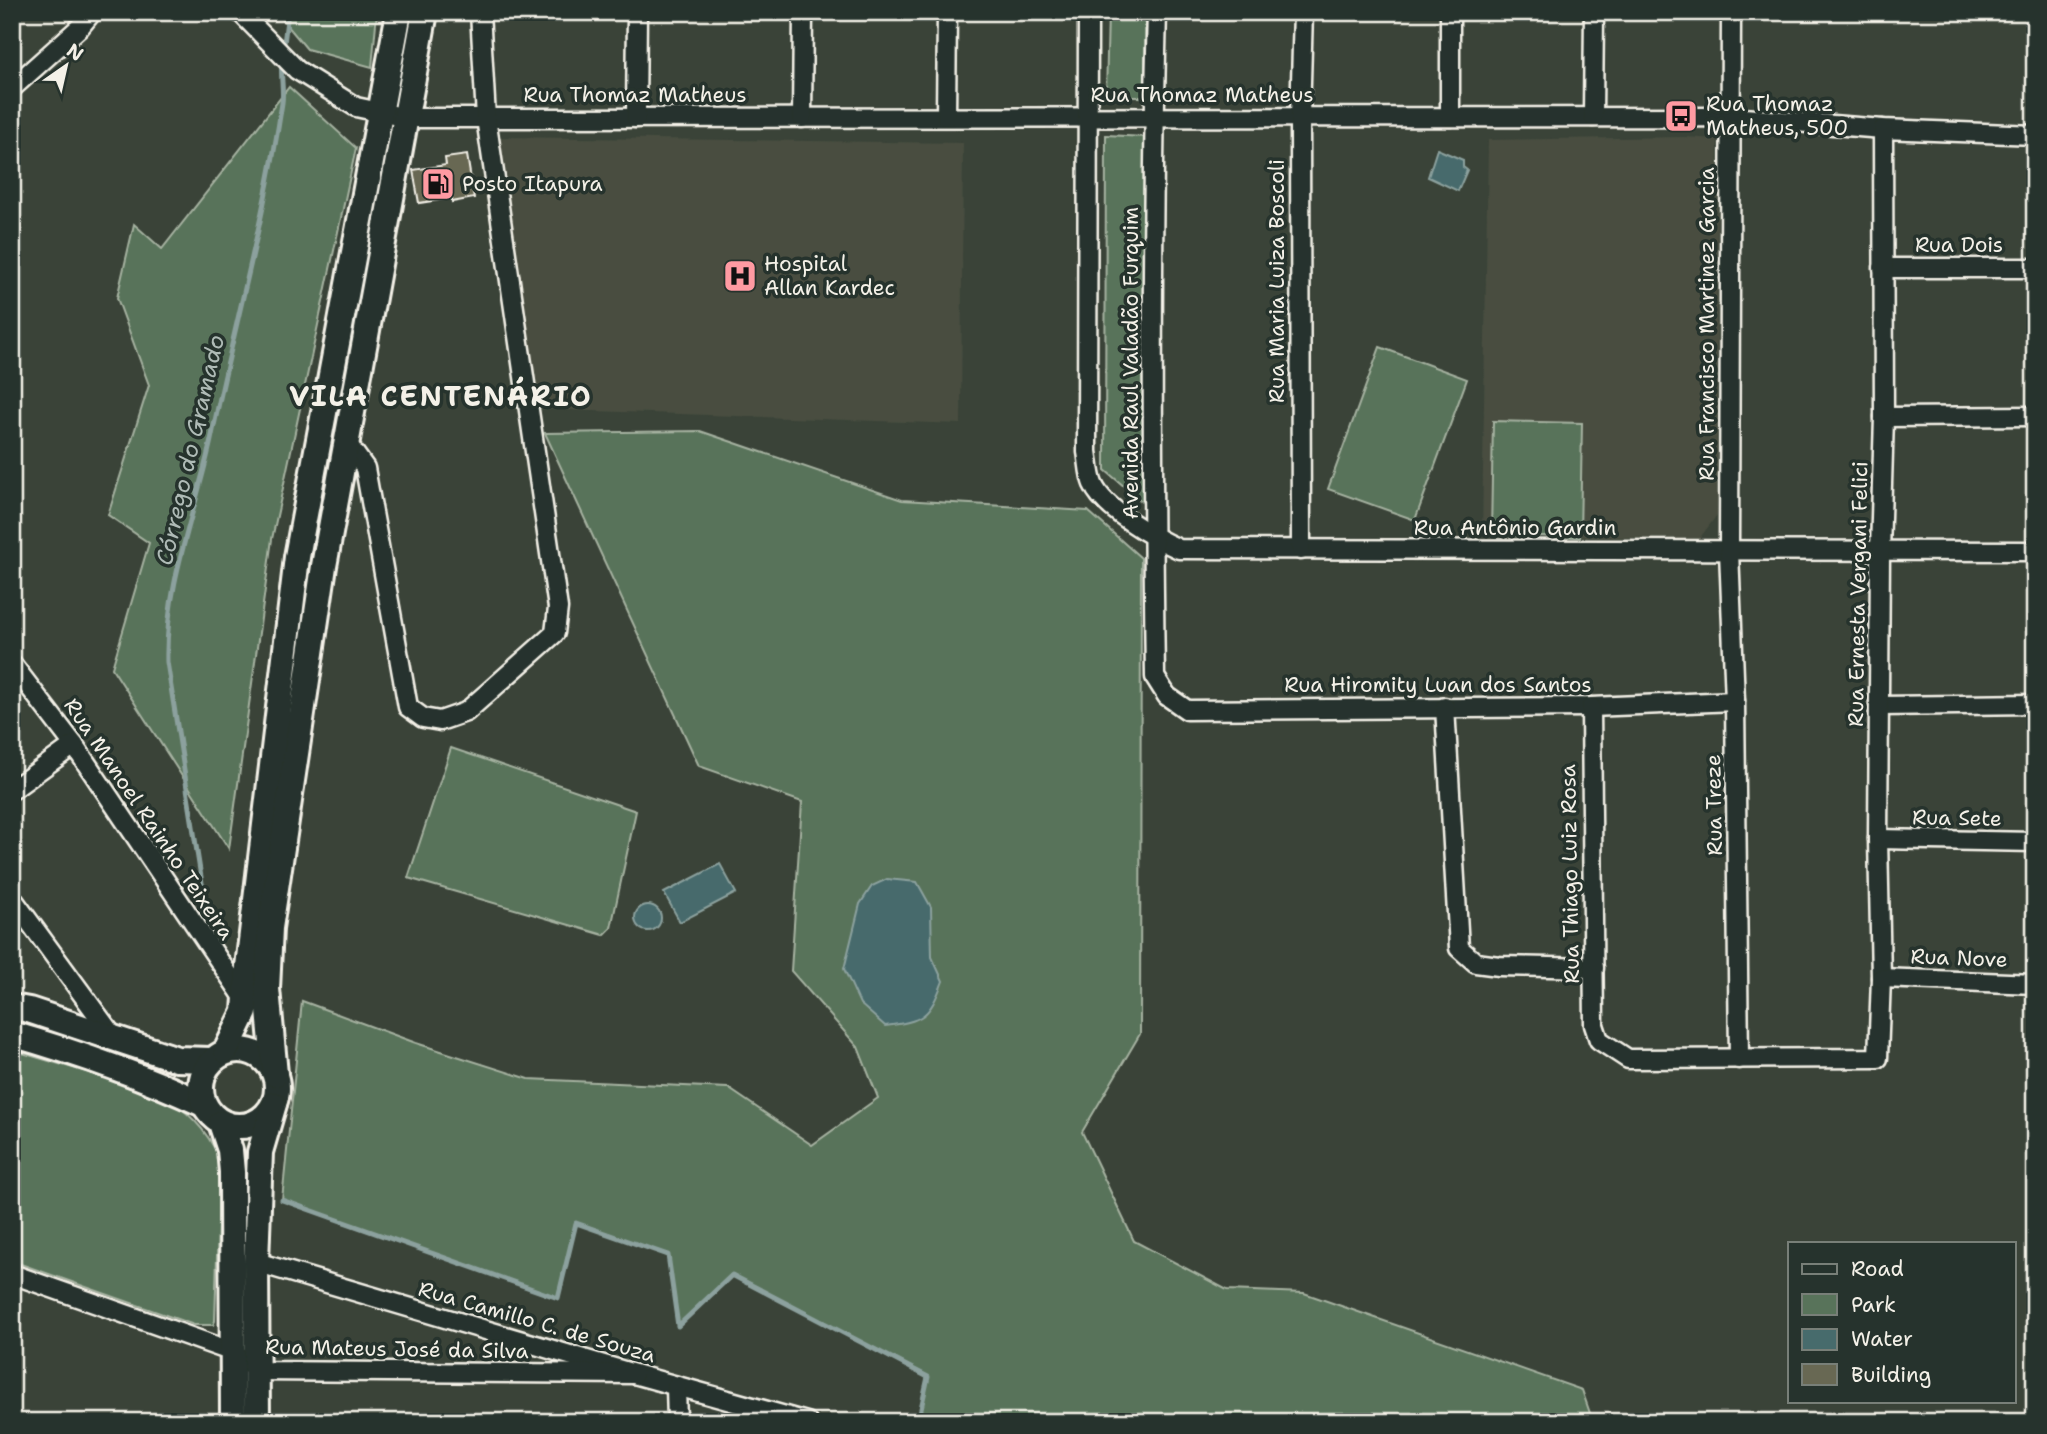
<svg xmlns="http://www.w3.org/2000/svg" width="2047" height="1434" font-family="'Shantell Sans',sans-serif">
<rect width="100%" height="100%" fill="#3a4338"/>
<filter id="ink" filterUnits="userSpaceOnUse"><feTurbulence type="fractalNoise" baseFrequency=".0143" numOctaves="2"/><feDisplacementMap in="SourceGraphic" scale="14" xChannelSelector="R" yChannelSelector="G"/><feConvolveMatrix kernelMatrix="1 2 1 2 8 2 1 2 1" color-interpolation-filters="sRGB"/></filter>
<g filter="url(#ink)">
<g fill="#484e40">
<path d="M500,137l463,6 -2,281 -426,-15z"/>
<path d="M1684,137l34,2 -1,376 -18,24 -217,-4 6,-395z"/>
</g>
<g fill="#58735a" stroke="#a6b2a1" stroke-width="2">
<path d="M276,12h101l-5,55 -65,-18z"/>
<path d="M1108,12h37v85h-39z"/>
<path d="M289,87l67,61 -84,391 -43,310 -117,-181 37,-125 -41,-28 41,-130 -32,-87 17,-74 28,25z"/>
<path d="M1106,135l39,2v367l-40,-34z"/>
<path d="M1380,347l87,32 -52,141 -87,-31z"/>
<path d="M1493,421l89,2 -2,114 -89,-2z"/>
<path d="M700,431l202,69 186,11 53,47 -1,476 -58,98 52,109 93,49 77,3 278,97 11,32h-674l8,-45 -195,-102 -54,51 -10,-71 -92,-32 -18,75 -276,-98 20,-199 114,42 113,36 199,9 84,57 66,-47 -20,-51 -67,-76 11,-169 -103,-36 -154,-333z"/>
<path d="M451,748l185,63 -25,117 -7,7 -196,-57z"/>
<path d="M12,1050l146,43c29,17 48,35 62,66l-5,162 -2,4h-19l-182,-64z"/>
</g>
<g fill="#476b6c" stroke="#8ca19e" stroke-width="2">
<path d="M1437,149l26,11v7l4,3 -9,21 -30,-14z"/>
<path d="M720,864l16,29 -56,29 -16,-29z"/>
<path d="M887,879l30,3 14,25 1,50 11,24c-14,37 -20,40 -58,45l-25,-22 -16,-35 16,-65 12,-18z"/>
<circle cx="648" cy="918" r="13"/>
</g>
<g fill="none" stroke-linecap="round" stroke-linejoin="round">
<g stroke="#8ca19e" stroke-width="5">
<path d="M283,51l5,-39"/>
<path d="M204,896l-37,-234c-2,-77 28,-148 44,-222 23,-113 54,-223 71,-337 2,-14 -2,-28 0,-42"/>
<path d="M282,1200l276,98 18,-75 92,32 10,71 54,-51 196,102 -10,45"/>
</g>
</g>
<path fill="#686853" stroke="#f4f1e8" stroke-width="2" d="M467,155l7,43 -22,4v-4l-33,5 -6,-33 33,-5 -1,-7z"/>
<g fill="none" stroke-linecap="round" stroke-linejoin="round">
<defs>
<g id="street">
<path d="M240,12l57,58 59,37 51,11 1324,-1 152,12 152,6"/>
<path d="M1088,12l-1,440c2,10 2,23 6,32 10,25 63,55 86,65l856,2"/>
<path d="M1157,12c-6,222 -5,444 -2,665l12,19 20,14 404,-3 144,-6"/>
<path d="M1450,12v105"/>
<path d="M1731,12l-2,539 6,150 4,358"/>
<path d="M12,88l67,-60 13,-16"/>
<path d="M946,117l1,-105"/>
<path d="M1593,117l1,-105"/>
<path d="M636,118l1,-106"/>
<path d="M802,118l1,-106"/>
<path d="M1883,268h152"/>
<path d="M1884,417l151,-1"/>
<path d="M347,443l18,25 43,239 15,11 17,3 26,-9 89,-79 3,-25 -72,-490 -6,-106"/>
<path d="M1301,550l-1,-433 3,-105"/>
<path d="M12,664l62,81 173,257"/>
<path d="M1880,706l155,-2"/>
<path d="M1445,707l14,241 17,15 23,3 95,2"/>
<path d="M1591,707l3,318 5,15 29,19 250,-1 3,-80 -3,-139 2,-287 4,-135 -1,-288"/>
<path d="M12,790l62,-45"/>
<path d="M1878,839l157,3"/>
<path d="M12,898l103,141"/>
<path d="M1881,978l154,6"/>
<path d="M256,1262l378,112 173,48"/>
<path d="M12,1274l221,78 24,19 377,3"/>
<path d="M676,1386l1,36"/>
</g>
<g id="secondary">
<path d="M12,1007l17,3 148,49 34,1"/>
<path d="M12,1034c66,19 129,41 191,70"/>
<circle cx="239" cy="1088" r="38"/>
<path d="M226,1051l19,-39 3,-45 49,-410 102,-545"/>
<path d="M275,1074l-8,-85 3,-61 54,-362 101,-554"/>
<path d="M221,1123l9,27 2,22 1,250"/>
<path d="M257,1422l-1,-160 4,-110 14,-48"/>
</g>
</defs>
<use href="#street" stroke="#f4f1e8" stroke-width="23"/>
<use href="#secondary" stroke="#f4f1e8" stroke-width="30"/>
<use href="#street" stroke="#26332d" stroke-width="18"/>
<use href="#secondary" stroke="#26332d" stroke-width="24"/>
</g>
</g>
<defs>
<symbol id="bus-square" viewBox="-11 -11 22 22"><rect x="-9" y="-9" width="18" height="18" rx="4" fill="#ff9aa2" stroke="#26332d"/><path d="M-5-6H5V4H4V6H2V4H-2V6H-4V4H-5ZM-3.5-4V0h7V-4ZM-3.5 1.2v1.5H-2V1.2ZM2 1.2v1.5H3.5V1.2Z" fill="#111"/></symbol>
<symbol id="fuel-square" viewBox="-11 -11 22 22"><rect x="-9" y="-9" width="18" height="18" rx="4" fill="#ff9aa2" stroke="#26332d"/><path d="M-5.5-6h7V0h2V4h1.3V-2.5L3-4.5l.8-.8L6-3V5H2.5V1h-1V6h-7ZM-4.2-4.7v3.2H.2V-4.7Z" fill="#111"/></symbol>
<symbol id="hospital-square" viewBox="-11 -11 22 22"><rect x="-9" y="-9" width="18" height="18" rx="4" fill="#ff9aa2" stroke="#26332d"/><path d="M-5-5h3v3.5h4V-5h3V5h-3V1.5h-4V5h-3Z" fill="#111"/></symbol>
</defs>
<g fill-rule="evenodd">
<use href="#bus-square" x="1662" y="97" width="38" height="38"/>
<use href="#fuel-square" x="419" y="165" width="38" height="38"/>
<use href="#hospital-square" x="721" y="257" width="38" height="38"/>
</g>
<g text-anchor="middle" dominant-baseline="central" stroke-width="7" stroke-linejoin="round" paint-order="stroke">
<g font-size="21" fill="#f4f1e8" stroke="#26332d">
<text x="635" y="95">Rua Thomaz Matheus</text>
<text x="1202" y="95">Rua Thomaz Matheus</text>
<text x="1959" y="245">Rua Dois</text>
<text transform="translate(1277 281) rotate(-90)">Rua Maria Luiza Boscoli</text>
<text transform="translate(1707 324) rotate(-90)">Rua Francisco Martinez Garcia</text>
<text transform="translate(1131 363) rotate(-90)">Avenida Raul Valadão Furquim</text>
<text x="1515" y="528">Rua Antônio Gardin</text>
<text transform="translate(1858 594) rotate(-89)">Rua Ernesta Vergani Felici</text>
<text x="1438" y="685">Rua Hiromity Luan dos Santos</text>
<text transform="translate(1714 805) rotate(-91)">Rua Treze</text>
<text transform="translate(1957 818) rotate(1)">Rua Sete</text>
<text transform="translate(149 819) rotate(56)">Rua Manoel Rainho Teixeira</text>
<text transform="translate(1570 874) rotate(-91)">Rua Thiago Luiz Rosa</text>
<text transform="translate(1959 958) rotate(2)">Rua Nove</text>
<text transform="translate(537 1322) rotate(16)">Rua Camillo C. de Souza</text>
<text transform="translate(397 1349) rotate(1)">Rua Mateus José da Silva</text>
</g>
<g font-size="21" fill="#f4f1e8" stroke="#26332d" text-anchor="start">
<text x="1706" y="104">Rua Thomaz<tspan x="1706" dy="24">Matheus, 500</tspan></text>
<text x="462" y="184">Posto Itapura</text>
<text x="764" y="264">Hospital<tspan x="764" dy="24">Allan Kardec</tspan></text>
</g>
<g font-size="23" font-style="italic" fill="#afbbb6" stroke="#26332d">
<text transform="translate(190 450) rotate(-77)">Córrego do Gramado</text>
</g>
<g font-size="28" font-weight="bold" letter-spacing="2" fill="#f4f1e8" stroke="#26332d">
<text x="441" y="396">VILA CENTENÁRIO</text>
</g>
</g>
<rect width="2047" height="1434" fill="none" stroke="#26332d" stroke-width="42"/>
<rect x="21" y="21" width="2005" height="1392" fill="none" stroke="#f4f1e8" stroke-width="2.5" filter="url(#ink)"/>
<rect x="1788" y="1242" width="228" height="161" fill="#26332d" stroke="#787f78" stroke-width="2"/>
<rect x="1802" y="1264" width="35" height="10" fill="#26332d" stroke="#787f78" stroke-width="2"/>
<text x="1851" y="1276" font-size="21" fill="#f4f1e8">Road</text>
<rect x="1802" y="1294" width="35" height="21" fill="#58735a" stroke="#787f78" stroke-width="2"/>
<text x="1851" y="1312" font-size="21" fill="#f4f1e8">Park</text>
<rect x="1802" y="1329" width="35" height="21" fill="#476b6c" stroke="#787f78" stroke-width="2"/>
<text x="1851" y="1346" font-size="21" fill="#f4f1e8">Water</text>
<rect x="1802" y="1364" width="35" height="21" fill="#686853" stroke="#787f78" stroke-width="2"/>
<text x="1851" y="1382" font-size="21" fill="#f4f1e8">Building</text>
<g transform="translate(66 66) rotate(34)" stroke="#26332d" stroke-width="5" paint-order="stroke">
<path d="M0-5L12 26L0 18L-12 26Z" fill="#f4f1e8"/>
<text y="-10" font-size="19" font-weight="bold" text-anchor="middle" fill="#f4f1e8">N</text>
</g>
</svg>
